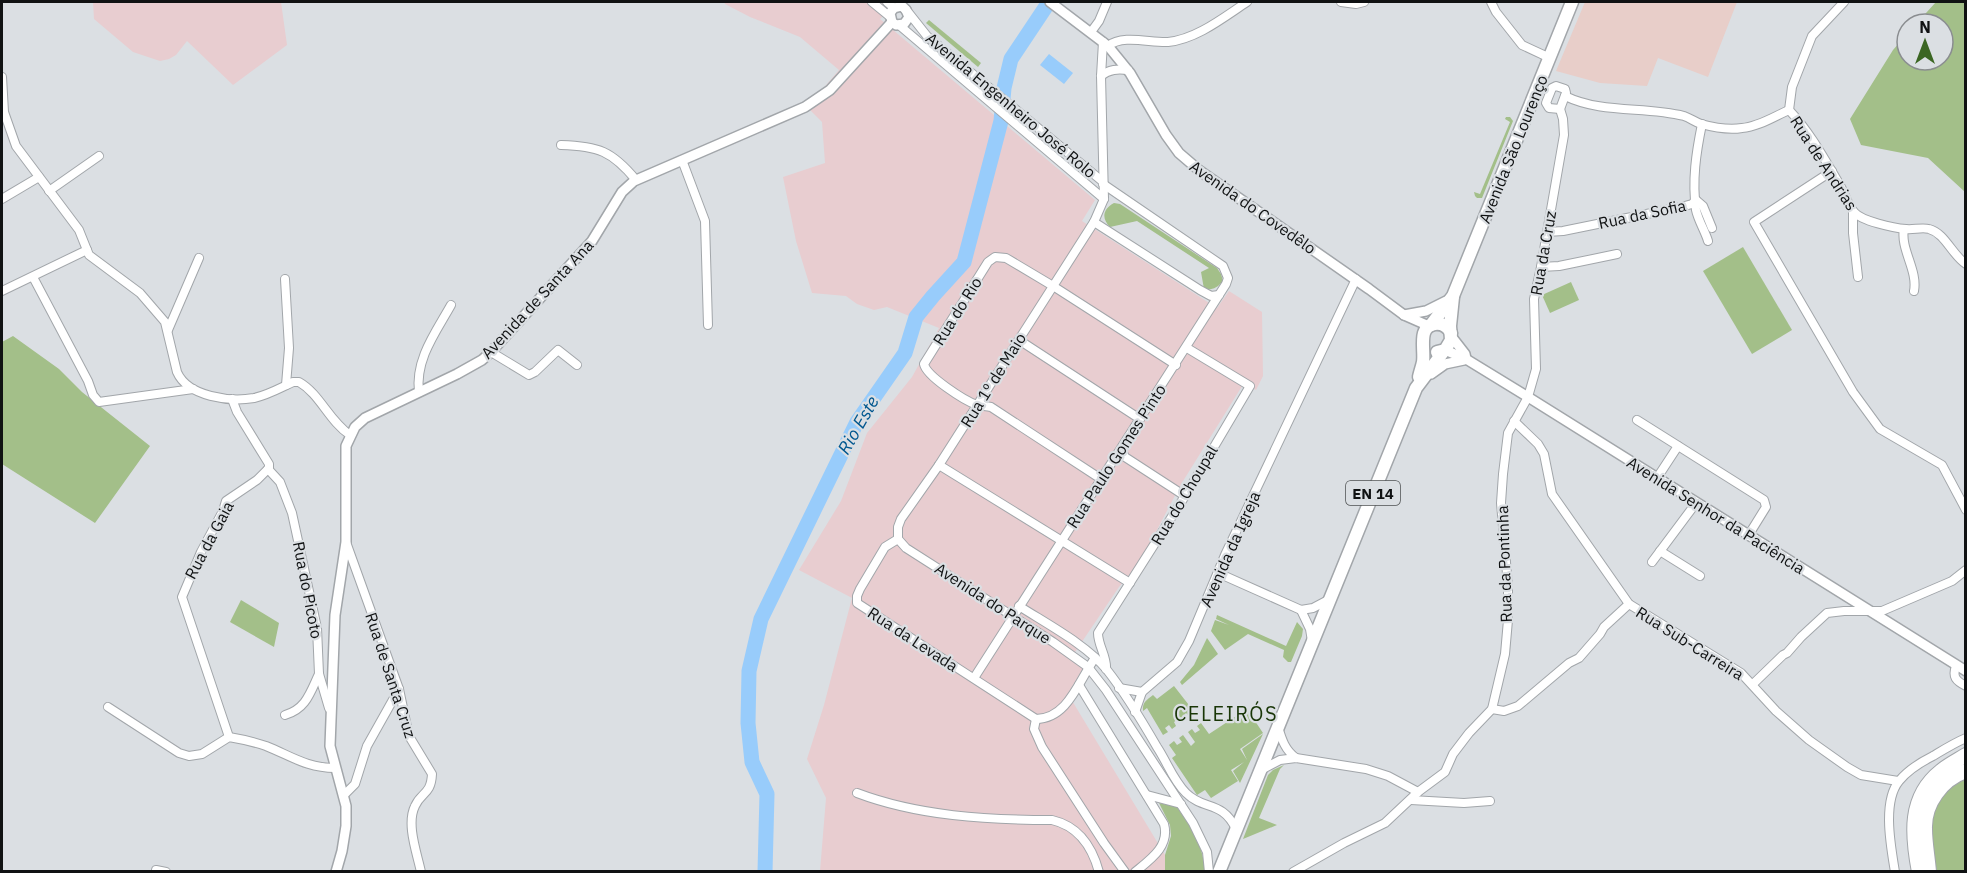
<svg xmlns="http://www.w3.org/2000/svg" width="1967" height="873" font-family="'IBM Plex Sans',sans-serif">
<rect width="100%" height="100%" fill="#dbdfe3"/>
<path fill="#e8cec9" d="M1585,2h152l-29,75 -50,-19 -11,28 -47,-3 -44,-12z"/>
<g fill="#e8cdd0">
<path d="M93,2h188l6,43 -54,40 -46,-44 -11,14 -7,4 -9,2 -27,-9 -39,-33z"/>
<path d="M724,2h173l-17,17 215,181 -13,21 135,87 12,-17 33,21 1,64 -7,14 -12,-7 -64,103 -32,61 -18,27 -11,13 -48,71 12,10 -15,26 97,161v16h-345l6,-73 -19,-39 17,-54 28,-107 -53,-28 42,-69 26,-68 45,-56 27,-49 -52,-21 -13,3 -17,-6 -11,-8 -34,-3 -16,-52 -13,-64 42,-14 -3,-41 -19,-19 19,-13 17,-20 -39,-33 -50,-20 -25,-13z"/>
</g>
<g fill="#a3bf89">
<path d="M1936,2h29v190l-37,-34 -67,-13 -11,-26 43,-69 14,-16v26h36v-36h-27z"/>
<path d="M929,20l52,43 -3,4 -52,-44z"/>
<path d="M1506,117h4l3,4 -31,77h-5l-2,-2 -1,-4 6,2 30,-72 -5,-3z"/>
<path d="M1114,203l6,1 97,64 4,6 2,7c-6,7 -10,9 -19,8l-3,-17 8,-4 -72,-47 -27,6c-9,-9 -7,-18 4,-24z"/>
<path d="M1743,247l49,83 -40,24 -49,-83z"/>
<path d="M1571,282l8,18 -29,13 -8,-18z"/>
<path d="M13,336l46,33 23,23 68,54 -55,77 -93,-59v-122z"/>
<path d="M241,600l38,23 -5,24 -44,-25z"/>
<path d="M1217,615l69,31 11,-24 6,7 -1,7 -11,26h-3l-5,-5 1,-7 -36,-16 -23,16 -14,-19 4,-11 14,5 -13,-6z"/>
<path d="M1207,638l11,16 -36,31 -2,-3 14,-17z"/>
<path d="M1174,686l18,23 -2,2 3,4 -3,2 -4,-4 -3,3 3,4 -5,3 -3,-4 -4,3 2,4 -4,3 -3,-4 -4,3 3,4 -5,3 -16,-27 -4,3c-1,-9 4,-11 10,-16l4,4z"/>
<path d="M1247,709l16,24 -23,16 7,11 -5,-11 21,-15 -23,49 -7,-12 11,-9 -13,8 7,11 -27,17 -6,-8 -8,5 -25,-37 4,-3 -7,-10 5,-4 3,4 5,-3 -3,-4 4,-3 8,11 4,-4 -7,-10 4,-3 3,4 5,-3 -3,-4 4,-3 8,11z"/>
<path d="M1284,765l-4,4 -21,49 18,7 -34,14 25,-64 5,-5z"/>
<path d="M1965,777v94l-28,1c-8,-40 -12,-73 28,-95z"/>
<path d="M1159,803l18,4c15,21 26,38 28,64h-40v-16l6,-19 -1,-11z"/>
</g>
<path fill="#98ccfb" d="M1049,54l24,19 -9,11 -24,-19z"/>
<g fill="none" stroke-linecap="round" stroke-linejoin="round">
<path stroke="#98ccfb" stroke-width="15" d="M765,872l2,-78 -15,-32 -4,-39 1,-52 12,-52 96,-197 48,-69 11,-36 17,-21 31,-34 37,-141 3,-33 7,-29 38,-57"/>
<defs>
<g id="minor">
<path d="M872,2l17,14"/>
<path d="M887,2l7,6"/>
<path d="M1341,2l15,2 8,-2"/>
<path d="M1491,2l5,10 26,33 28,13"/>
<path d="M908,12l19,24 175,145"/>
<path d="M899,25l205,174"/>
<path d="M1091,32l8,-11 8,-19"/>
<path d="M1108,46c15,-12 42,-3 60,-4 29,-3 56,-25 79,-40"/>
<path d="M1101,76c8,-7 17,-7 27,-6"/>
<path d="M2,77l2,35 12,34 63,84 10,25 51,38 25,29 12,50c11,25 53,30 77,26 14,-3 26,-10 39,-16h6c21,12 30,39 51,53"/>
<path d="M1556,86l9,3 1,4 -6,16 -11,-1 -3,-5 6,-15z"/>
<path d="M1565,96c37,18 80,10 119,20 6,2 11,6 17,8 11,3 29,6 41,4 16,-1 33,-12 47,-18"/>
<path d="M1789,110c21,22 36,50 52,77 4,7 7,19 13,25 7,9 40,16 52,17 7,1 16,-2 23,0 16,4 23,26 37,35"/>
<path d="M1789,110l3,-23 20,-51 32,-34"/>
<path d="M1702,124c-6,29 -10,56 -6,86 2,10 9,21 12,31"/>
<path d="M561,145c37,1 51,6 75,35"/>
<path d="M682,160l23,61 3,104"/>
<path d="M1832,171l-78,51 99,170 27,37 62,36 24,45"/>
<path d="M49,191l50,-35"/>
<path d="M2,199l37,-22"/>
<path d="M1696,200l7,6 9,22"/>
<path d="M1853,211v22l5,44"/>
<path d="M1094,222l106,68 11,6 8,-1"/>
<path d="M1904,229c-4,20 14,41 10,62"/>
<path d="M1547,232l16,-1 118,-24 11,-3 4,-4"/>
<path d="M1541,267l18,-1 58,-12"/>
<path d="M33,277l55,104 5,14 6,7 94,-13"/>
<path d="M285,279l4,69 -3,37"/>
<path d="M2,291l85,-41"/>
<path d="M168,330l31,-72"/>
<path d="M1019,340l121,79"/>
<path d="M491,352l38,23 6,-3 23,-22 19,15"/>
<path d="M419,392c-4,-33 17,-60 32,-87"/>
<path d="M1637,420l127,80 2,7 -18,29"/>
<path d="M1514,421l24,23 6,10 8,40 77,110 112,69 35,38 33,29 38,27 14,8 37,6"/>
<path d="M1121,449l4,8 60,39"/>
<path d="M939,465l191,118"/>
<path d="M268,469l12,13 12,31 25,115 2,46 10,34"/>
<path d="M1657,478l21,-32"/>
<path d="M1101,479l-110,-72c-5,-1 -10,-1 -14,-2 -12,-4 -51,-29 -53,-41l64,-102 7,-5 11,1 47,28 123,79"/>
<path d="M898,539v-12l3,-8 38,-54 155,-243 10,-23 -3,-123 2,-34"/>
<path d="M898,539l8,9 147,94 35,25 18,23 87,133 14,29 2,20"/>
<path d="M898,539l-13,8 -25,42 -3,7v7l179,116c32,0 43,-39 59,-61"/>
<path d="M346,542l53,147 10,47 23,38c-1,21 -11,18 -17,32 -9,18 2,47 6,66"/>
<path d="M1660,551l40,25"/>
<path d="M1652,562l44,-59"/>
<path d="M1218,573l83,37 9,19 2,12"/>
<path d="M1019,606c28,18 68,39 88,64 19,24 35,51 50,77 10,15 16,33 29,46 18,18 36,7 50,36"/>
<path d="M1301,610l12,-2 17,-9"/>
<path d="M1956,666c-4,11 0,15 10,20"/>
<path d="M1106,669c1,-13 -8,-23 -8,-36l87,-137 65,-110 -63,-38"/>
<path d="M974,678l252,-394 2,-6 -5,-12 -120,-82"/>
<path d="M1753,684l30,-29 4,-2 14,-16 26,-24 17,-2h38l70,-30 14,-11"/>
<path d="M1079,685l85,139c6,22 -13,35 -29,48"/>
<path d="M1119,688l23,4"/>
<path d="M108,707l71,46 10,3 13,-2 27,-17c12,2 25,5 37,9 25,10 41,22 69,22"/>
<path d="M1492,709l12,2 14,-5 51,-43 10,-5 21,-24 4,-7 25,-23"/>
<path d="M1135,712l7,-20 35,-30 12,-21 36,-86 131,-276"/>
<path d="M285,715c21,-6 25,-22 34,-41"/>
<path d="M1036,719l-2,10 8,18 62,96 21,29"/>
<path d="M1278,727c4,13 7,23 18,31"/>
<path d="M229,737l-47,-140 19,-45 22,-41 3,-10 31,-21 12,-12v-4l-32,-52 -5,-13"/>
<path d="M1261,770l19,-10 16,-2 70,11 22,7 30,16"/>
<path d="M857,793c61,23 130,27 195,27 26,6 40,26 47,52"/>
<path d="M344,795l11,-11 12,-38 32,-57"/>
<path d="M1147,795l34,9"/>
<path d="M1411,800l53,3 26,-2"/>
<path d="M156,870l10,2"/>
<path d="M1293,872l51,-29 41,-20 33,-31 27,-20 8,-18 16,-21 23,-24 13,-55 3,-34v-34l-7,-83 2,-29 5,-41 20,-36 8,-28 -2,-70 7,-32 23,-132 -1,-16 -3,-10"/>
<path d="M1895,872c-4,-25 -13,-70 4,-91 9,-11 22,-19 34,-25 10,-6 21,-13 33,-18"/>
</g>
<g id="tertiary">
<path d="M1050,2l58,44 22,27 36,62 13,18 21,18 169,118 35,26 25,11"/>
<path d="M892,22l-2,-9 4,-5 8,-2 4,4"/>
<path d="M892,22l4,3 8,-1 5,-7 -3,-7"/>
<path d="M1404,315l22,-4 20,-10"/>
<path d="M1451,336l14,18 1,5"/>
<path d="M1445,350l21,9 62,38 438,274"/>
<path d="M1431,374l14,-10 19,-4"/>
<path d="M336,872l6,-21 4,-25v-20l-16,-60 5,-131 11,-73v-96l9,-19 10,-9 92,-44 25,-14 9,-8 101,-111 30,-49 12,-11 171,-74 25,-17 62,-68"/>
</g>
<g id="primary">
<path d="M1431,325l22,-29 119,-294"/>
<path d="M1437,352l8,-2 6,-10 -1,-14 3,-29"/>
<path d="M1419,377c1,-5 3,-10 4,-15 2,-12 -6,-36 12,-38 8,-1 13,3 16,9"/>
<path d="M1219,872l197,-484 28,-37"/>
</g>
<g id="motorway">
<path d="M1919,872c-7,-37 -11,-75 22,-101 7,-6 17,-11 25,-16"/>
<path d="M1929,872c-1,-14 -4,-29 -4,-43 -1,-25 17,-50 41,-58"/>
</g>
</defs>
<use href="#minor" stroke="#a2a6aa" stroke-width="10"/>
<use href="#tertiary" stroke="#a2a6aa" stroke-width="12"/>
<use href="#primary" stroke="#a2a6aa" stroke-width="15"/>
<use href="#motorway" stroke="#a2a6aa" stroke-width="16"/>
<use href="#minor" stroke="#fff" stroke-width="8"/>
<use href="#tertiary" stroke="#fff" stroke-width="9"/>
<use href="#primary" stroke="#fff" stroke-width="12"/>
<use href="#motorway" stroke="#fff" stroke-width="14"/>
</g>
<g text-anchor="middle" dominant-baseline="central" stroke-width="4.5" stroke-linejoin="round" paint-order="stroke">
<rect fill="#dbdfe3" stroke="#4d5051" stroke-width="1.5" x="1346" y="481" width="54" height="24" rx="4.5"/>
<g font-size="15" font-weight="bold" fill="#101213">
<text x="1373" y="493">EN 14</text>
</g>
<g font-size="16" fill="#101213" stroke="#dbdfe3">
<text transform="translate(1011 105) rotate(40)">Avenida Engenheiro José Rolo</text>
<text transform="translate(1513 149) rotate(-68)">Avenida São Lourenço</text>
<text transform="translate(1824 163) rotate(57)">Rua de Andrias</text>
<text transform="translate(1253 207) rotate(35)">Avenida do Covedêlo</text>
<text transform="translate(1642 214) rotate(-12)">Rua da Sofia</text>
<text transform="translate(1543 253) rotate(-80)">Rua da Cruz</text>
<text transform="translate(537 299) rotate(-47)">Avenida de Santa Ana</text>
<text transform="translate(957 311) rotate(-58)">Rua do Rio</text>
<text transform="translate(993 380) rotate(-58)">Rua 1º de Maio</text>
<text transform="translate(1116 456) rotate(-57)">Rua Paulo Gomes Pinto</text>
<text transform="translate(1184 495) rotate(-59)">Rua do Choupal</text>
<text transform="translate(1716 515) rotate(32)">Avenida Senhor da Paciência</text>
<text transform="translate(209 540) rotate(-62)">Rua da Gaia</text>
<text transform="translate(1230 549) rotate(-66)">Avenida da Igreja</text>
<text transform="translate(1504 564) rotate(-92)">Rua da Pontinha</text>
<text transform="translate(308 590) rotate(79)">Rua do Picoto</text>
<text transform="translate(993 603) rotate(33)">Avenida do Parque</text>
<text transform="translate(913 639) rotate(33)">Rua da Levada</text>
<text transform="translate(1690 643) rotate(32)">Rua Sub-Carreira</text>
<text transform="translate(391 675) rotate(72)">Rua de Santa Cruz</text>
</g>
<g font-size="18" font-style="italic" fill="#00578f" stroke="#dbdfe3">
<text transform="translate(858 425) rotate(-60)">Rio Este</text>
</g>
<g font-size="20" letter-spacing="1.5" fill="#193607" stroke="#dbdfe3">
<text x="1226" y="713">CELEIRÓS</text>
</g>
</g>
<rect width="1967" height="873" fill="none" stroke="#101213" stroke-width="6"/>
<g transform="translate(1925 42)"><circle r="28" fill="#dbdfe3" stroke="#8a8d90" stroke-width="1.5"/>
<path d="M0-4.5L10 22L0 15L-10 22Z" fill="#3b6623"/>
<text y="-9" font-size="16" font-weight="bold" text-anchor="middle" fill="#101213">N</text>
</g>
</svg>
